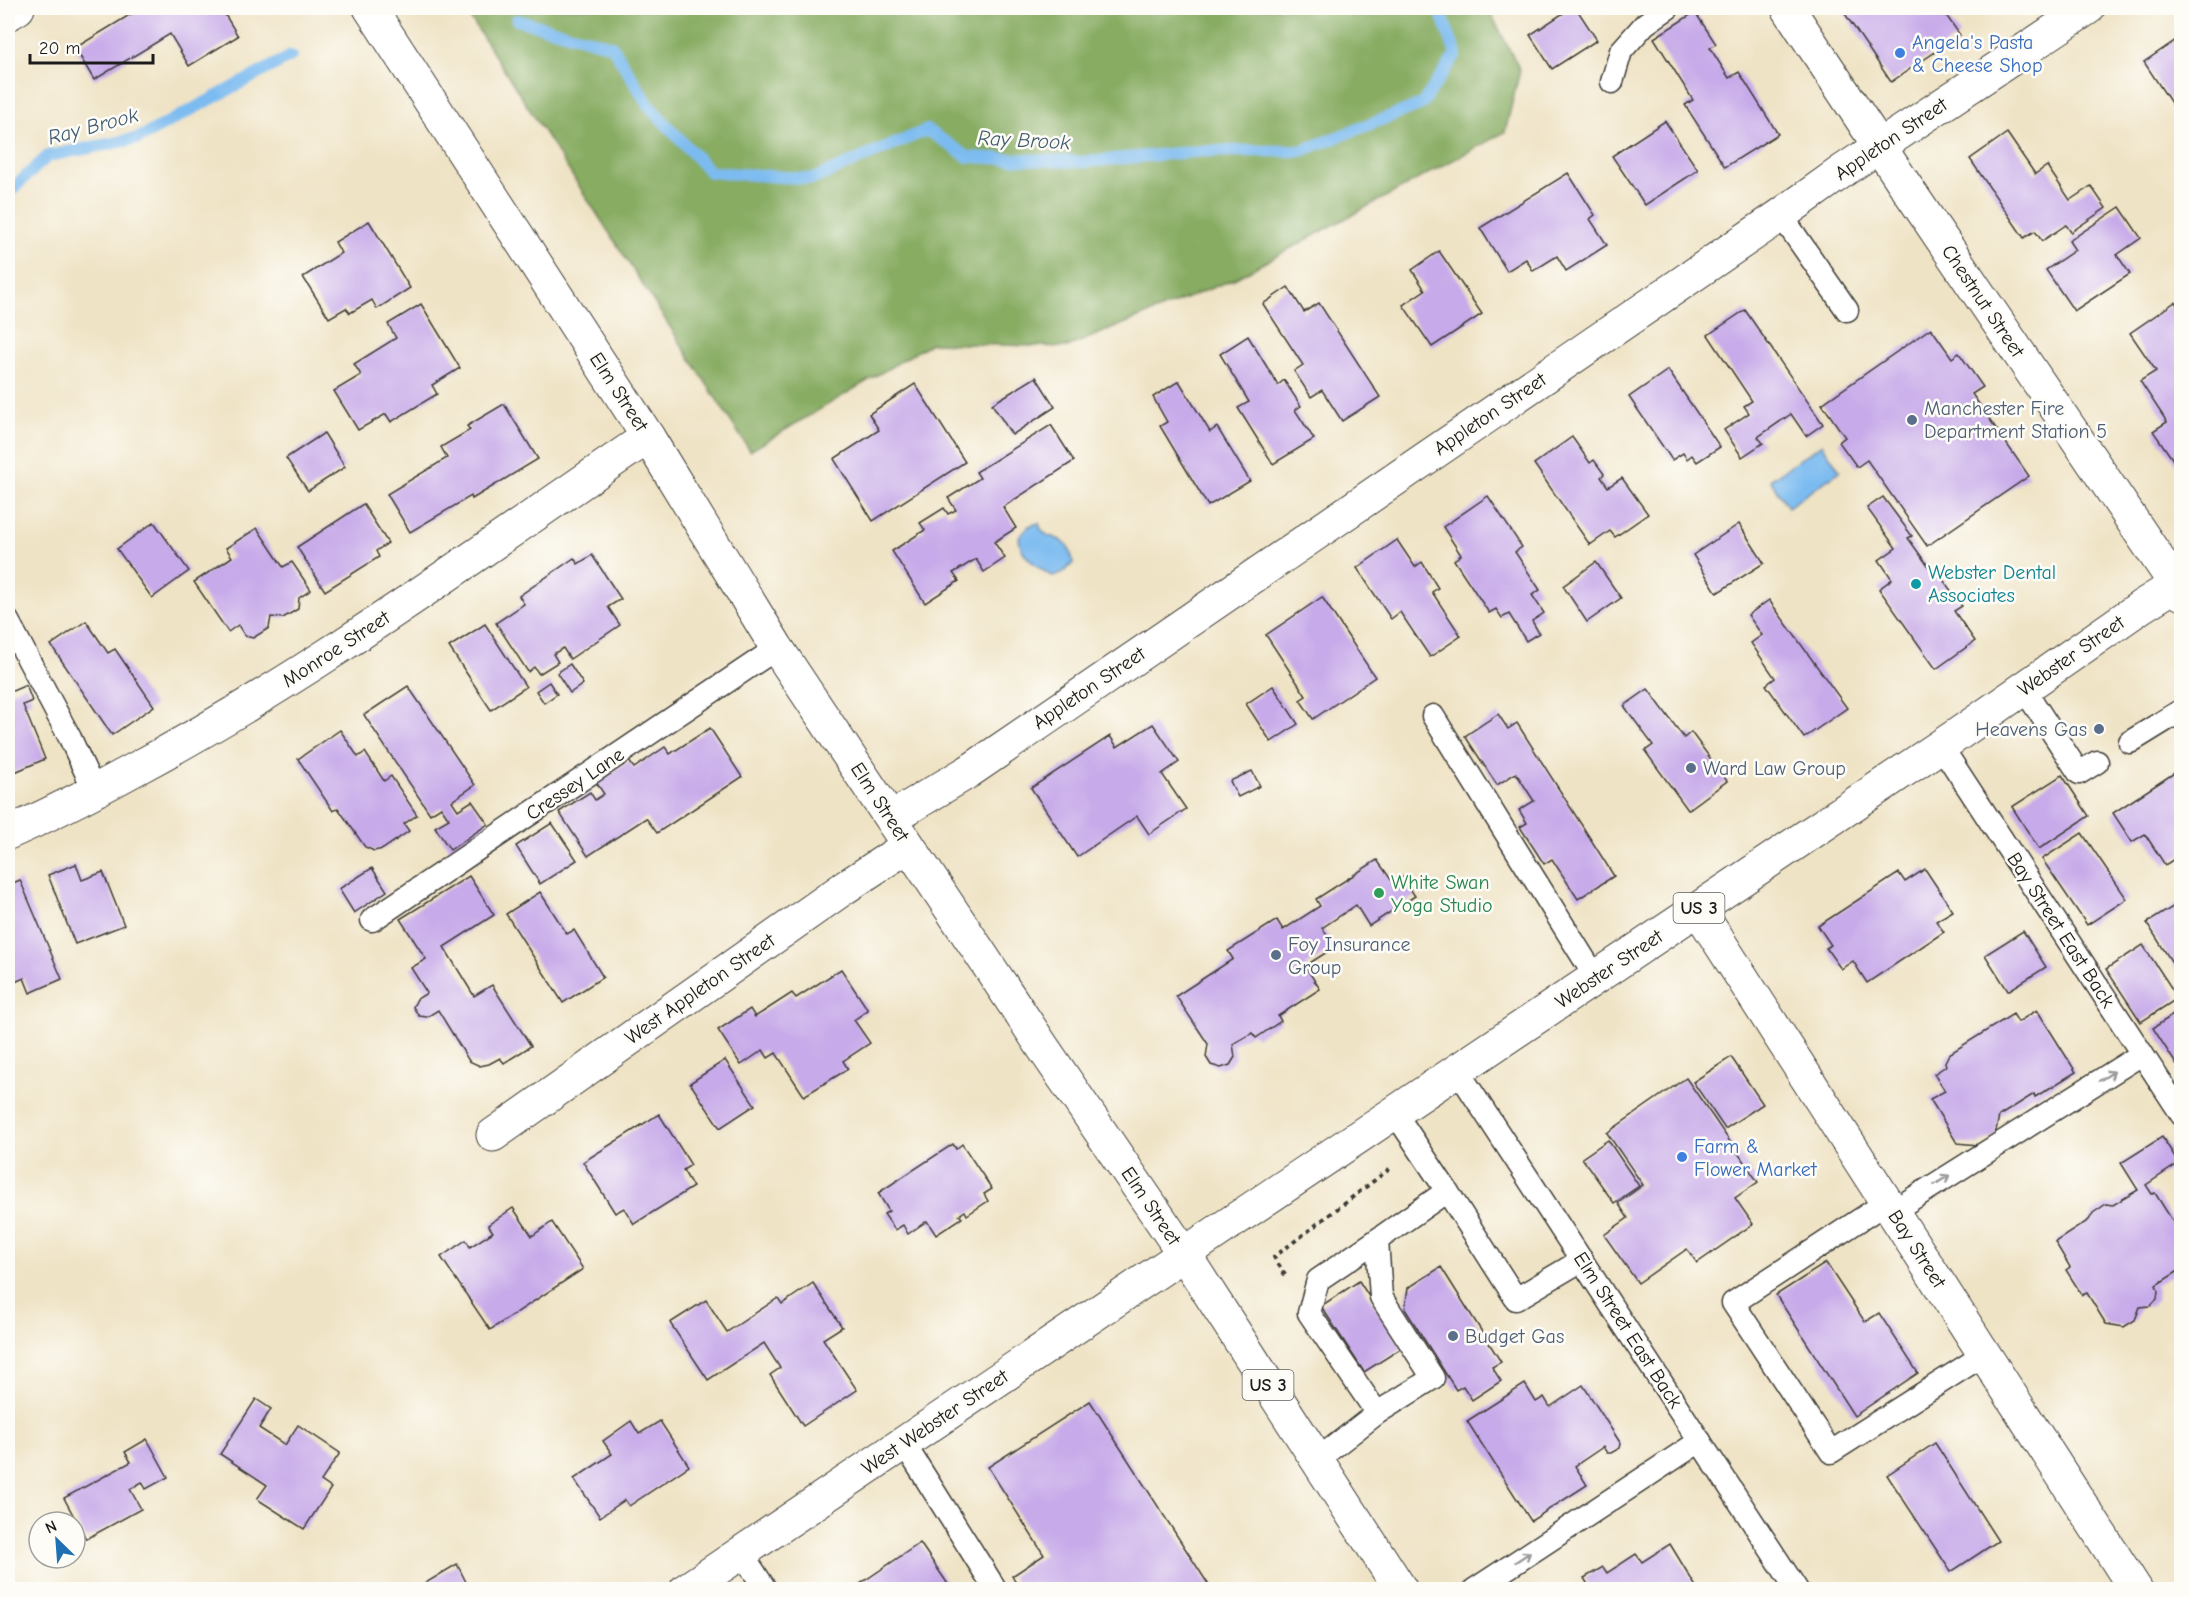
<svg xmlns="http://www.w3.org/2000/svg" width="2189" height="1597" font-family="'Comic Neue',sans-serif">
<rect width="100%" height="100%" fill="#fdfcf7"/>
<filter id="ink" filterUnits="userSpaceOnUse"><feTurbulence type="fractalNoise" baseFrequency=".0167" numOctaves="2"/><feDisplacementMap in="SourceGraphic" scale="12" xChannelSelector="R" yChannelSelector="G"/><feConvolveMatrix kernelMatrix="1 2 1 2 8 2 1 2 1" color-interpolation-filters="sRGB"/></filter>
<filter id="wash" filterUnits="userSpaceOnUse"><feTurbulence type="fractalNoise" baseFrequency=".008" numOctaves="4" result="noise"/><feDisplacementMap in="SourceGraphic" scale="24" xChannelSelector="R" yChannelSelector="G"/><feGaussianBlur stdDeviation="1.35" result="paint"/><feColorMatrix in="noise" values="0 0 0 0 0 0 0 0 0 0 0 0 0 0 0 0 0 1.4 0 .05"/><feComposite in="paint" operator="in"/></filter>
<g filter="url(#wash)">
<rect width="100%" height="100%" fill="#efe3c5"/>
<path fill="#87ac62" stroke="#52643f" stroke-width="1.5" d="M464,8h1024l32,62 -15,62 -271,147 -167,68 -136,-4 -181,108z"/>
<g fill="#7cbbf0" stroke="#4c6c86" stroke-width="1.5">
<path d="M1822,444l18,27 -52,36 -18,-27z"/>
<path d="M1039,523c4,23 29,4 34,40l-11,11 -11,2c-15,-11 -31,-19 -32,-39l10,-11z"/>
</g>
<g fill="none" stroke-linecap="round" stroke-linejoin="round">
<g stroke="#7cbbf0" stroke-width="12">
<path d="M517,20l95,26 38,61 60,65 103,7 114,-49 41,27 115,5 118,-11h100l121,-47 34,-50 -17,-46"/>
<path d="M8,193l40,-37 91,-18 152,-82"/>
</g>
</g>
<g id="blocks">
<g fill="#c7aae9">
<path d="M141,8h80l17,28 -49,30 -19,-32 -76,46 -19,-32z"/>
<path d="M1571,8h5l21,32 -45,29 -22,-34z"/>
<path d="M1841,8h100l19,27 -69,47z"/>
<path d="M1695,12l21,32 -6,4 19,30 10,-6 39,62 -53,33 -40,-62 8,-5 -39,-62z"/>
<path d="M2182,36v73l-5,3 -33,-50z"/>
<path d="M1665,121l33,49 -53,35 -33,-49z"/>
<path d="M2007,133l28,41 12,-8 23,34 21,-14 15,22 -35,24 -5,-7 -24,16 -7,-10 -11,7 -54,-79z"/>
<path d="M1568,173l27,42 -5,4 17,26 -41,26 -9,-15 -24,15 -7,-12 -19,12 -27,-43z"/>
<path d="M2120,207l21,31 -24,17 13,19 -56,37 -28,-41 29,-20 -6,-9z"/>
<path d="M369,221l41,67 -33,21 -5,-9 -22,13 -4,-5 -17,10 -26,-41 38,-24 -6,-11z"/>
<path d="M1439,251l43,63 -50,33 -29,-42 22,-15 -13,-20z"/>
<path d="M1288,287l16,25 15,-9 61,94 -38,24 -20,-31 -11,7 -17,-26 9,-6 -40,-61z"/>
<path d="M2175,302l7,9v162l-29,-42 14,-9 -27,-41 16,-10 -26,-38z"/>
<path d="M421,304l39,64 -28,17 5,9 -46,28 -5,-8 -28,16 -24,-39 27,-16 -7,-11 42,-26 -8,-14z"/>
<path d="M1745,310l78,114 -17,12 -15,-22 -33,23 5,6 -21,14 -18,-27 25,-17 -5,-7 8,-5 -44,-66z"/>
<path d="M1931,328l21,30 7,-5 24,34 -11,7 57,82 -102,70 -60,-86 -10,7 -18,-25 6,-5 -23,-33z"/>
<path d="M1248,336l30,49 6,-5 17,26 -6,4 19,29 -41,25 -35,-56 11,-6 -29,-48z"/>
<path d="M1668,370l52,77 -23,15 -5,-7 -5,4 -4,-6 -11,7 -43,-63z"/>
<path d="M1036,377l19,30 -43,28 -20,-31z"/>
<path d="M1179,381l31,51 7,-5 33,54 -42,25 -48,-80 7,-4 -14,-25z"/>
<path d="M915,384l50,78 -92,59 -39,-62 45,-29 -10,-16z"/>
<path d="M504,404l34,55 -66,40 -1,-3 -61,36 -23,-38 60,-36 -6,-11 29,-17 -3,-4z"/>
<path d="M1051,425l23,36 -71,46 13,21 -22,14 11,16 -21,14 -8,-13 -23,14 6,8 -34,22 -33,-52 33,-21 -5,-7 24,-15 4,6 8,-4 -8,-12 32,-20 -4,-6z"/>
<path d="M324,433l21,34 -37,24 -22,-33z"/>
<path d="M1572,437l18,26 4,-3 10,14 -3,3 7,10 14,-9 26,36 -33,23 -5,-6 -20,14 -56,-81z"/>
<path d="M1488,496l34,51 -7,5 25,38 -8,5 12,18 -12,8 7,12 -13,8 -17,-27 -7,4 -6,-9 -7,4 -35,-53 7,-5 -18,-28z"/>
<path d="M1883,497l29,39 -4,2 25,35 3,-3 26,36 -8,5 21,30 -39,28 -57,-80 13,-10 -13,-19 17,-12 -29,-40z"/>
<path d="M363,504l25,39 -12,8 3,6 -54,34 -28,-44z"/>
<path d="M154,522l35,49 -37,27 -35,-49z"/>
<path d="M1739,524l25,39 -47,30 -24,-38z"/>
<path d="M257,528l26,39 9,-5 19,28 -12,8 -1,11 -15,9 -12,-1 -2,11 -16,10 -8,-2 -7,-11 -10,7 -34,-50 38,-25 -6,-9z"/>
<path d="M1397,540l18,27 7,-5 16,26 -6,4 29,44 -31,21 -30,-45 -9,7 -34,-51z"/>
<path d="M592,555l29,44 -13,8 12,18 -50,34 -7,-11 -10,6 5,8 -19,12 -5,-7 -6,5 -32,-49 28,-19 -5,-8 55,-38 4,6z"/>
<path d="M1596,562l25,36 -34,24 -24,-36z"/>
<path d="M1322,597l53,80 -62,42 -13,-19 6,-4 -40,-61z"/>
<path d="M1769,600l78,108 -43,30 -38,-53 9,-7 -24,-35 11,-8 -14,-20z"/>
<path d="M86,621l22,32 7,-4 39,57 -42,29 -61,-90z"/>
<path d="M485,624l41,63 -35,23 -42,-63z"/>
<path d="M570,664l13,20 -13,9 -13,-20z"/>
<path d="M549,682l8,12 -13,9 -8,-12z"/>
<path d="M26,685l6,16 -9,4 22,54 -37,16v-82z"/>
<path d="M408,686l67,99 -23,16 6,9 14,-9 16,23 -38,26 -15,-23 14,-8 -8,-12 -11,7 -66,-99z"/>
<path d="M1273,686l25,38 -27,18 -25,-38z"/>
<path d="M1648,689l36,49 7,-6 36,49 -39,29 -43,-59 8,-6 -29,-39z"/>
<path d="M1498,714l10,15 9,-6 97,153 -36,23 -26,-40 -8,5 -24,-37 7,-4 -8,-13 15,-9 -18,-28 -19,12 -32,-49z"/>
<path d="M1153,724l26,38 -17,12 24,35 -37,25 -12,-18 -60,41 -46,-69 79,-52 7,11z"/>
<path d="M710,728l32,49 -85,56 -11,-15 -58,38 -29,-44 31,-20 5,8 9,-6 -8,-12 33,-21 5,7 31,-21 5,7z"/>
<path d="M340,730l18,27 7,-5 19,29 7,-5 26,39 -13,9 5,7 -26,18 -9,2 -9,-4 -27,-39 -5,3 -35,-52z"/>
<path d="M2182,768v86l-17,11 -20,-31 -13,8 -19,-29z"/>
<path d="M1252,771l8,15 -22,11 -8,-16z"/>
<path d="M2062,775l27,41 -50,33 -27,-42z"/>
<path d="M552,823l25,37 -37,24 -24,-38z"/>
<path d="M2082,833l45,66 -40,26 -45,-66z"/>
<path d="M1377,860l15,21 9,-5 14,20 -46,30 -13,-21 -34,23 13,19 -30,19 15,23 -42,27 3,5 -25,17 -4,-5 -19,11 2,13 -5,8 -9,3 -10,-3 -5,-8 2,-13 -32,-48 57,-37 -5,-8 49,-31 6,10 37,-24 -4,-7z"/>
<path d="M76,864l6,16 21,-8 21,53 -49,19 -27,-69z"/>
<path d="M372,868l15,23 -33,22 -15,-24z"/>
<path d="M1925,869l28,42 -17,10 8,11 -77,51 -14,-22 -12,8 -15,-21 5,-3 -13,-19 81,-53 6,9z"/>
<path d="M469,876l25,39 -50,32 30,49 18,-11 39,61 -27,17 -4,-5 -11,6 -9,2 -11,-5 -31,-51 -11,7 -8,-1 -6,-9 4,-8 10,-6 -16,-25 15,-9 -26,-40z"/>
<path d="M20,880l42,99 -32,14 -6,-15 -16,7v-100z"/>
<path d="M540,892l27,42 7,-4 29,47 -40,26 -57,-89z"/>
<path d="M2182,901v69l-4,2 -31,-49z"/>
<path d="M2023,931l23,36 -38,24 -23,-36z"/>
<path d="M2143,945l35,53 -37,24 -35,-53z"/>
<path d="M841,969l27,41 -14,10 16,23 -27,18 5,8 -44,27 -28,-43 -8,5 -5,-8 -22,15 -23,-35 32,-21 5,8 37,-24 4,5z"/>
<path d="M2182,1009v51l-6,4 -23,-36z"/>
<path d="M2037,1010l39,62 -41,25 -1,-3 -35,22 -4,19 -17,10 -21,-2 -27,-44 15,-8 -11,-17 12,-8 -1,-4 4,-8 64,-40 5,8z"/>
<path d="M1731,1057l32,47 -38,25 -32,-47z"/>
<path d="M725,1060l30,45 -35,23 -30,-45z"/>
<path d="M1686,1078l72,104 -23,16 18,26 -56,39 -10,-14 -49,34 -34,-48 24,-17 -10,-15 25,-18 -36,-52z"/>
<path d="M659,1114l32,51 -8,5 10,17 -59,37 -10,-16 -9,5 -32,-51z"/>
<path d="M2162,1137l17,26 -33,22 6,9 3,-1 27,43v33l-26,16 2,5 -1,9 -7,7 -10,1 -5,13 -11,7 -18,-3 -19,-31 -5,2 -16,-25 4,-3 -15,-25 34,-22 4,-7 13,-9 7,1 25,-15 -17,-27z"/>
<path d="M1608,1140l31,46 -25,17 -32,-45z"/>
<path d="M953,1144l3,5 6,-5 30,45 -8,5 4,7 -21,14 -2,-4 -6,4 3,3 -26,17 -9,-14 -19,13 -5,-9 -8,5 -11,-16 5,-3 -11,-18z"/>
<path d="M513,1208l19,28 20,-14 31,47 -93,61 -49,-73 25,-17 4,7 23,-15 -5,-7z"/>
<path d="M1826,1263l39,59 14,-9 39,60 -64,43 -78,-121z"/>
<path d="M1441,1267l60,95 -9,5 9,14 -29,19 -9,-14 -7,4 -51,-81 3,-21z"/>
<path d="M1359,1281l43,67 -38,24 -43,-66z"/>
<path d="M813,1283l29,44 -19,12 34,51 -54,36 -33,-51 10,-7 -16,-25 -56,37 -38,-57 36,-23 21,32 51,-34 4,6z"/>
<path d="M1525,1384l11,18 8,-5 6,10 33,-22 38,59 -1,4 -9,5h-4l-4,-6 -28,19 12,19 -56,36 -64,-100z"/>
<path d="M256,1399l15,10 -12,19 26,17 13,-20 42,28 -19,28 10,7 -27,41 -47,-30 10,-14 -47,-31z"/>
<path d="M1090,1401l122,189h-192l-8,-14 32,-21 -56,-88z"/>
<path d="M631,1421l8,13 21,-13 29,45 -60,40 -4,-6 -25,17 -26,-38 38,-25 -9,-13z"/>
<path d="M147,1439l21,38 -22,12 -4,-7 -12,7 11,20 -55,30 -22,-41 67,-36 -6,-10z"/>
<path d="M1935,1443l63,98 -47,31 -64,-97z"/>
<path d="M920,1543l32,47h-101z"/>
<path d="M1670,1544l28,46h-111l3,-2 -6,-10 19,-11 4,6 29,-19 6,8z"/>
<path d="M457,1564l13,26h-56z"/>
</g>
</g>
</g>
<g filter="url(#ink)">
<use href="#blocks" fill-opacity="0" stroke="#3c3a35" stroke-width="1.5"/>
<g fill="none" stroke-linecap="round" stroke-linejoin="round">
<defs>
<g id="lane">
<path d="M1612,82l9,-31 24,-27 23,-16"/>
<path d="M1781,215l66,95"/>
<path d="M8,621l62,117 24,52"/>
<path d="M2024,689l55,84 18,-11"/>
<path d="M1433,716l163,262"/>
<path d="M2130,742l52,-32"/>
<path d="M1941,746l241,369"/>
<path d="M372,920l405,-272"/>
<path d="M1458,1071l339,519"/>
<path d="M1447,1191l69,108 66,-39"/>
<path d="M1887,1202l-154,101 98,149 154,-98"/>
<path d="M1893,1211l249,-157"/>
<path d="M1377,1240l-59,40 -9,33 68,100"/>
<path d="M903,1442l93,148"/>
<path d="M1317,1460l60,-47 56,-35 -52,-81 -4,-57 70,-49 -52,-78"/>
<path d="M741,1552l25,38"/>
<path d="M1474,1590l226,-149"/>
</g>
<g id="street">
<path d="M370,8l278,429 129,211 267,401 140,205"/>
<path d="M1788,8l113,171 281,415"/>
<path d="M8,14l10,-6"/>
<path d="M891,818l77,-46 813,-557 63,-45 244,-162"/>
<path d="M8,833c44,-19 87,-42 129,-65 179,-96 343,-217 511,-331"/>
<path d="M1698,909l438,681"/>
<path d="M493,1135l351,-247 64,-42"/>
</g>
<path id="secondary" d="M686,1590l498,-336"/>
<path id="primary" d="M1401,1590l-217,-336 773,-519 185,-129 40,-25"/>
</defs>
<use href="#lane" stroke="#3c3a35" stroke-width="25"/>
<use href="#street" stroke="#3c3a35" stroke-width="35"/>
<use href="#secondary" stroke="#3c3a35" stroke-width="35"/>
<use href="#primary" stroke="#3c3a35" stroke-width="35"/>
<path stroke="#3c3a35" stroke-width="4" stroke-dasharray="4.5 4.5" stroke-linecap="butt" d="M1285,1275l-11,-18 118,-90"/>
<use href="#lane" stroke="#fff" stroke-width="22"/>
<use href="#street" stroke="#fff" stroke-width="33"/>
<use href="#secondary" stroke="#fff" stroke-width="33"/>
<use href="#primary" stroke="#fff" stroke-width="33"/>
</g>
<defs><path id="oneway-shaft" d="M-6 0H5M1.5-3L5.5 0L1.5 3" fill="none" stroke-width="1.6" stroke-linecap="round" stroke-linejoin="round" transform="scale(1.5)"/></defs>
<g stroke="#999">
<use href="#oneway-shaft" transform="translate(2107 1076) rotate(-32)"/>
<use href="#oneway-shaft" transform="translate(1942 1180) rotate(-32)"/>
<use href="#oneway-shaft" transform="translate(1523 1557) rotate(-33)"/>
</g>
</g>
<g fill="#3f7fe0" stroke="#fdfcf7" stroke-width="2">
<circle cx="1900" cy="53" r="6"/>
<circle cx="1682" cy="1157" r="6"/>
</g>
<g fill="#5c6f8a" stroke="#fdfcf7" stroke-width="2">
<circle cx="1912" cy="420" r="6"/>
<circle cx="2099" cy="729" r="6"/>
<circle cx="1691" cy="768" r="6"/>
<circle cx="1276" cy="955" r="6"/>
<circle cx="1453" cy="1336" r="6"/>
</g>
<circle fill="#0f9aa8" stroke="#fdfcf7" stroke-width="2" cx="1916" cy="584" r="6"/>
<circle fill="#2e9e5b" stroke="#fdfcf7" stroke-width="2" cx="1379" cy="893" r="6"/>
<g text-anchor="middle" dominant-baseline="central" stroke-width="5" stroke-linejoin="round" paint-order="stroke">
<g fill="#fdfcf7" stroke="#605f5e" stroke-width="1.5">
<rect x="1673.5" y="893" width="51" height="30" rx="4.5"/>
<rect x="1242.5" y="1370" width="51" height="30" rx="4.5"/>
</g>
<g font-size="18" font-weight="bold" fill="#1c1c1c">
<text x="1699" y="908">US 3</text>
<text x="1268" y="1385">US 3</text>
</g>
<g font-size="20" fill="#366cbe" stroke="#fdfcf7" text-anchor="start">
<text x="1912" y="42">Angela's Pasta<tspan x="1912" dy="23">&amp; Cheese Shop</tspan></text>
<text x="1694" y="1146">Farm &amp;<tspan x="1694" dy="23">Flower Market</tspan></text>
</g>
<g font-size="20" fill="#1c1c1c" stroke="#fdfcf7">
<text transform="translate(1891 139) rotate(-34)">Appleton Street</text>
<text transform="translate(1983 301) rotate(56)">Chestnut Street</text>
<text transform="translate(619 392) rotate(57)">Elm Street</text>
<text transform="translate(1490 414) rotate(-34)">Appleton Street</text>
<text transform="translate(336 649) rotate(-33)">Monroe Street</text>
<text transform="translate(2071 656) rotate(-35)">Webster Street</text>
<text transform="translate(1089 688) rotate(-34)">Appleton Street</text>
<text transform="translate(575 784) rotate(-34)">Cressey Lane</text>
<text transform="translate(880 802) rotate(57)">Elm Street</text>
<text transform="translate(2061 930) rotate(57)">Bay Street East Back</text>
<text transform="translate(1609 969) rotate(-34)">Webster Street</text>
<text transform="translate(700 989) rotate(-35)">West Appleton Street</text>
<text transform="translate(1151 1206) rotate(56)">Elm Street</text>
<text transform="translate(1917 1249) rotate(57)">Bay Street</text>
<text transform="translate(1628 1330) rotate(57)">Elm Street East Back</text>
<text transform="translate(935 1422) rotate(-34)">West Webster Street</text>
</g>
<g font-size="20" fill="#4e5e75" stroke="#fdfcf7" text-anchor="start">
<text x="1924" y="408">Manchester Fire<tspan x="1924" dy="23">Department Station 5</tspan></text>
<text x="2087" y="729" text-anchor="end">Heavens Gas</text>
<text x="1703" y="768">Ward Law Group</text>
<text x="1288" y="944">Foy Insurance<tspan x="1288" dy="23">Group</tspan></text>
<text x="1465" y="1336">Budget Gas</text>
</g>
<g font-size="20" fill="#0d838f" stroke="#fdfcf7" text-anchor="start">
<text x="1928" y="572">Webster Dental<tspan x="1928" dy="23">Associates</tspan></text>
</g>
<g font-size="20" fill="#27864d" stroke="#fdfcf7" text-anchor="start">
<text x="1391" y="882">White Swan<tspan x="1391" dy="23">Yoga Studio</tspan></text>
</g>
<g font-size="21" font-style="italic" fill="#425c71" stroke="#fdfcf7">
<text transform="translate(93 126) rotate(-15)">Ray Brook</text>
<text transform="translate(1024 140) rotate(3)">Ray Brook</text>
</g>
</g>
<rect width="2189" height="1597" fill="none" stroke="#fdfcf7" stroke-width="30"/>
<g transform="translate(57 1540) rotate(335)"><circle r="28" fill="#fdfcf7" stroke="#a3a29f" stroke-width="1.5"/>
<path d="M0-4.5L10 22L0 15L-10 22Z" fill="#1f6fb2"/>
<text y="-9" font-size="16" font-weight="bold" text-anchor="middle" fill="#1c1c1c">N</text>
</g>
<path d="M30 54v9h123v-9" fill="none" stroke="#1c1c1c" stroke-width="3"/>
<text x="39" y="54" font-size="18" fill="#1c1c1c" stroke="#fdfcf7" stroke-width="4.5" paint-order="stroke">20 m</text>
</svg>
